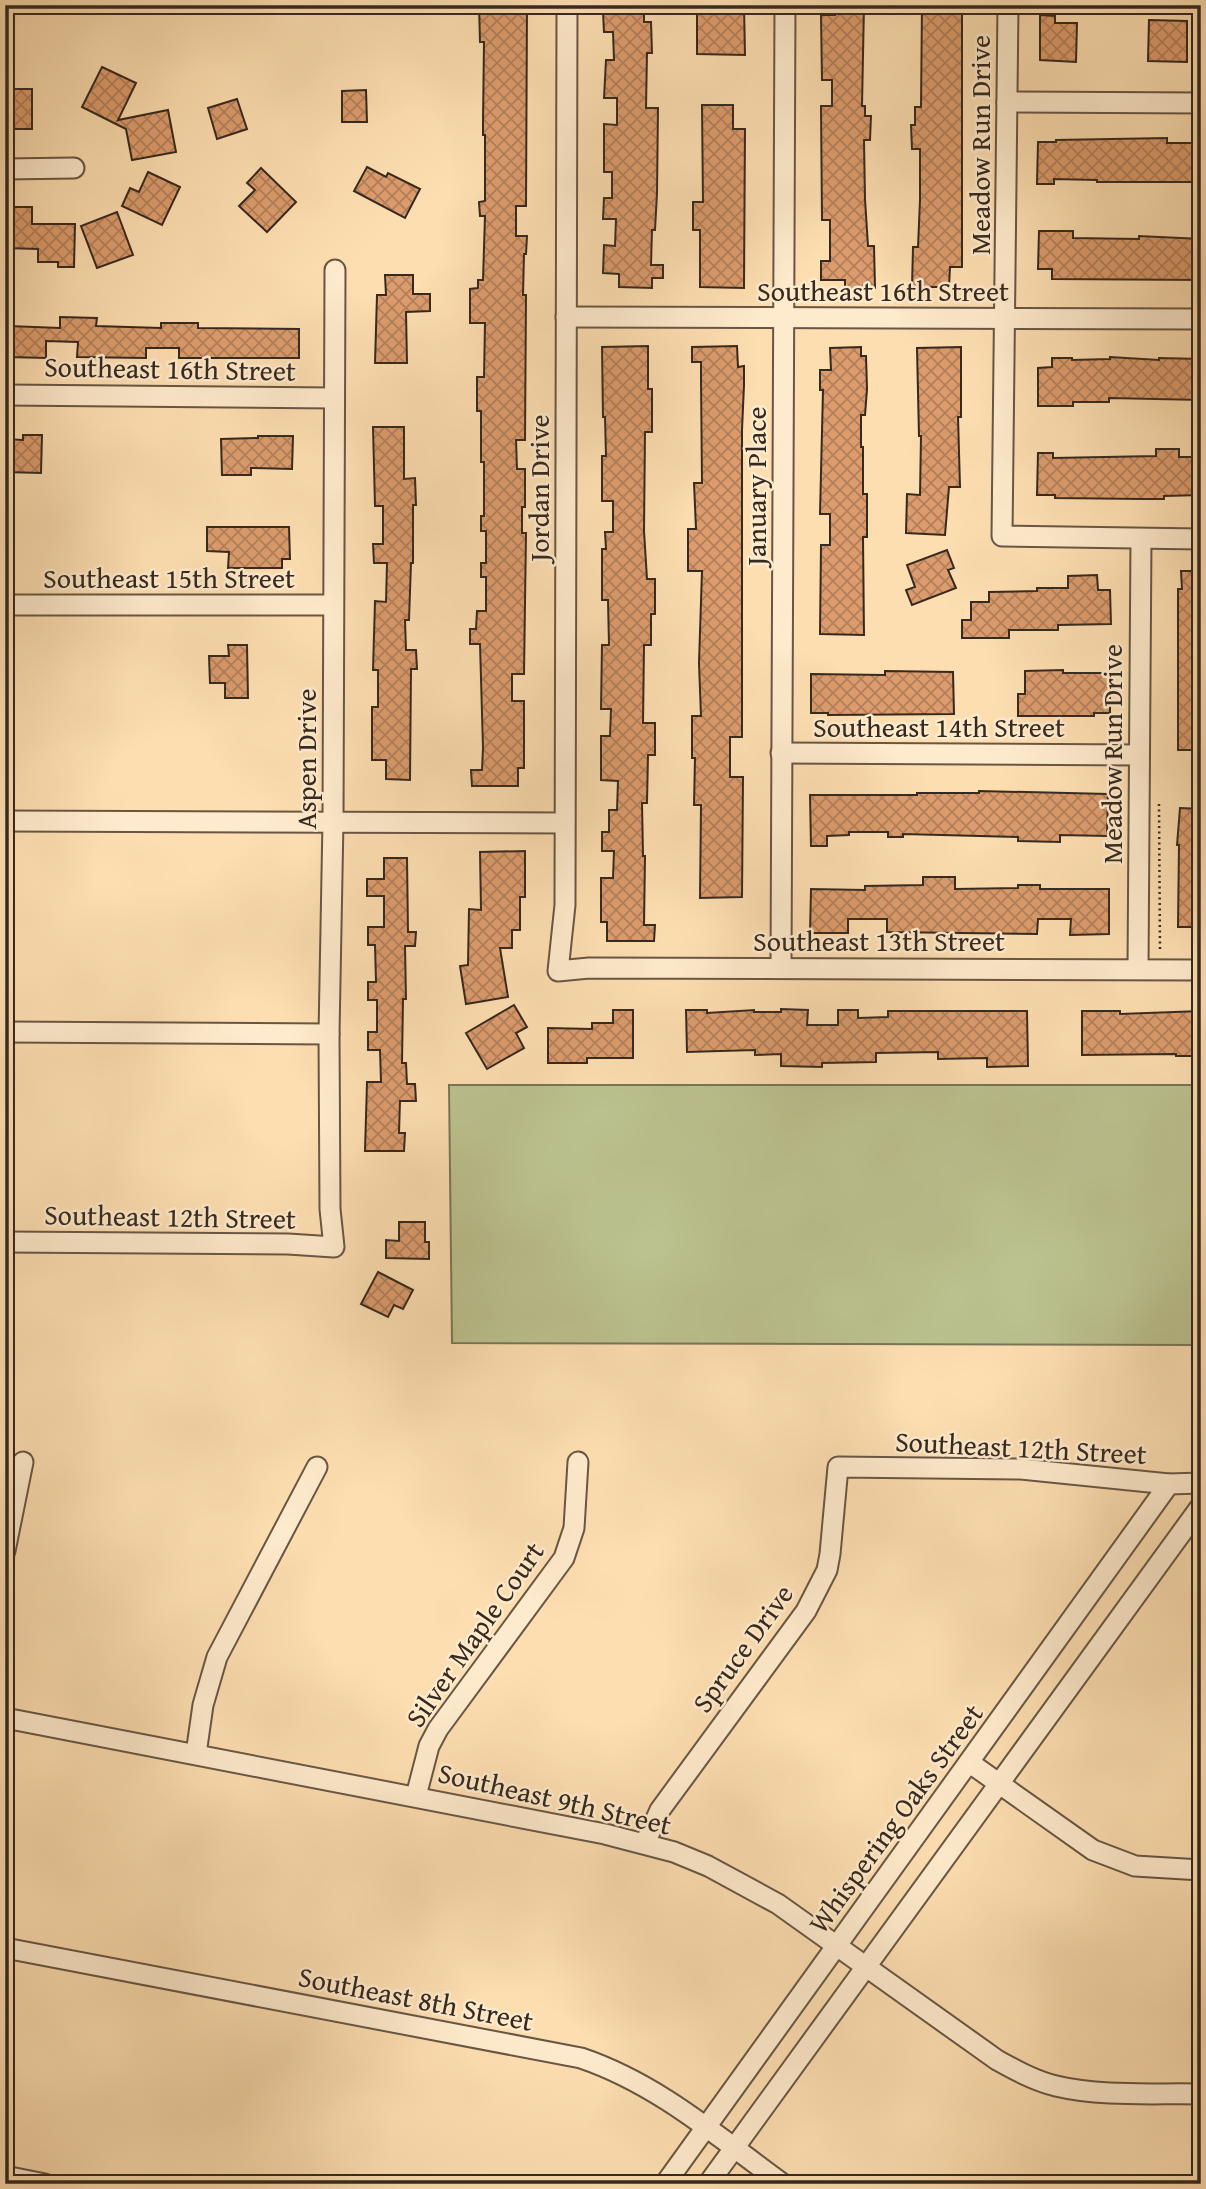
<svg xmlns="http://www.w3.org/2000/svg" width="1206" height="2189" font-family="'Gentium Book Plus',serif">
<defs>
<pattern id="building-cross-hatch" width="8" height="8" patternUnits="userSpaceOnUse" patternTransform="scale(1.75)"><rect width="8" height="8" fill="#dc9c6d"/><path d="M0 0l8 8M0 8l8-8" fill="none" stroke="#b37f59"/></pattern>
</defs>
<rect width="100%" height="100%" fill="#fddeb1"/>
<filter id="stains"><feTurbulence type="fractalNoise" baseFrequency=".00286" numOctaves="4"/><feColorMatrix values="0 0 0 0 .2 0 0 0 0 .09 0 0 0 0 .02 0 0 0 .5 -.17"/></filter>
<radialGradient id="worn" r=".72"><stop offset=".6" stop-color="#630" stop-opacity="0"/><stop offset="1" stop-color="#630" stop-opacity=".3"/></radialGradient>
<path fill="#bbc28f" stroke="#787657" stroke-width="2" d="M449,1085h752v260l-749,-2z"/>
<g fill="url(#building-cross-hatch)" stroke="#36291f" stroke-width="2">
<path d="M479,5h48l-1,201h-10v30h11l-1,18h-2l-1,41h3l-1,145h-9l1,29h8v38h-3v26h4l-2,141h-12v27h12v67h-6v18h-46l-1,-16h11l1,-22 -3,-104h-10v-15h6l1,-18h9v-34h-5v-14h5v-32h-5v-15h3v-54h-3v-51h-4v-34h7l1,-54h-15v-34l8,-1v-8h5l2,-64h-5l-1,-14 6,-1v-66h-2v-12l1,-81h-4z"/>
<path d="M697,5h47l1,50 -48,-1z"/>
<path d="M835,5h29l-2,101h3v10h6l-1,24h-6l1,59 3,47h6l1,42 -30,1v-9h-24v-19h9v-41h-8l-1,-114h11v-26h-10l-1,-65h14z"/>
<path d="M922,5h40v262h-12l-1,20h-37l1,-40h5l2,-47v-51h-8l-1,-24h4v-18h6z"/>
<path d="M644,11v11h7l1,31h-5l-1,55h12l-1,85 -2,37h-3l-1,35h12v13h-11v10l-33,-1v-13l-16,-1 1,-28 11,1 1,-27h-13l1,-21h8v-26h-8v-48l13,1v-27h-13l2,-38h8l-1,-28h-9l-1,-20z"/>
<path d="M1040,15l15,1v7h22l-1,39 -36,-2z"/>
<path d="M1149,20l38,1v41l-39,-1z"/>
<path d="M102,67l34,16 -18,37 50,-10 8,42 -44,8 -6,-31 -44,-22z"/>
<path d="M5,89h27v40h-20v-4h-7z"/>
<path d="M366,90l1,32h-25v-31z"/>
<path d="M237,99l10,30 -30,10 -9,-31z"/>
<path d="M702,105h31v24h12l-1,159 -44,-1v-57h-7v-28h10z"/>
<path d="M1167,138v5h34v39h-104v-2l-43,-1v5h-17l1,-42h18v-2z"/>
<path d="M367,167l19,10 2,-4 32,16 -15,29 -51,-27z"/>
<path d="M261,168l35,34 -29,30 -28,-26 16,-16 -8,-7z"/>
<path d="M148,172l32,15 -18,38 -40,-19 8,-18 9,4z"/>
<path d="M5,207h27v17h43l-1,43h-16v-5h-20v-13l-33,-1z"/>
<path d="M117,212l16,43 -36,13 -16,-42z"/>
<path d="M1039,231h34v7l66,1v-3l62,3v41l-149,-1v-10h-14z"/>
<path d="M385,275h28v19h17v17l-24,1 1,51h-32l2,-68h9z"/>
<path d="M60,317l37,1 -1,8 65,2v-5h37v5l101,1v29h-120v-10h-33v10l-69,-1 1,-15 -32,-1v17l-38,-1 1,-31 51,2z"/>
<path d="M648,346v43h4v43h-7l-1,99 3,48h8v35h-4v31h-7l-1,78h12v32h-7l-1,48h-5l1,53h2l-1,69h11l-1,16h-47v-19h-6v-44h12l1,-27h-12v-19h7v-22h8l1,-29 -17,-1v-44h9l1,-27h-10l1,-64h7l-1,-45h-6v-51h4l-1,-17h8v-31h-11v-45h4l-1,-39h-2l-1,-70z"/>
<path d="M737,346l1,21 6,-1v19l-2,45v307h-12v40h13l-1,120 -42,1 1,-93h-7l1,-47h-3v-42h9l-2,-53 3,-92h-14v-42h8l-2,-46h8l-1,-104v-17h-9v-15z"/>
<path d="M861,347v9h5l1,33 -2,26h-4v32h2v47h4v43h-4l1,98 -44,-1 1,-89h9v-31h-10l3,-124h-3v-20h11l-1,-22z"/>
<path d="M961,347v70h-3l2,70h-11l-4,48 -39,-2 1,-39 13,1 1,-59h-2l-2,-88z"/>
<path d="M1110,357l49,3v-2l42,1v41l-92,-2v4h-36v4h-35v-38l14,-1v-9h20v2l38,-1z"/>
<path d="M373,427h31v52l11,-1 1,27h-3v58h-2l-2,57h-4l1,30h10l1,19h-6l-1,111 -24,-1v-19h-14v-53h6v-37h-5l2,-69 11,1 1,-39h-13l-1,-19h10v-38h-8z"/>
<path d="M23,435h19l-1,38 -36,-1v-33l18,1z"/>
<path d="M258,436h35l-1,33 -41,-1v7h-29l-1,-36 37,-1z"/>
<path d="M1156,449h23v8h22v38l-37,1v3h-21l-88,-1v-3h-18l1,-42h15v5l103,-2z"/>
<path d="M207,527h82l1,32h-8v9h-54l1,-16 -22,-1z"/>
<path d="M947,550l7,18 -6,2 8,18 -44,17 -6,-15 9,-3 -8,-22z"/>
<path d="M1181,571h20v179h-23v-161h4z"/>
<path d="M1097,575l1,15h12l1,34 -53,1v5h-49v8h-47v-18h9v-18h18v-10l48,-1v-3h31v-12z"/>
<path d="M228,645h19l1,53h-23v-15h-15l-1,-27h20z"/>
<path d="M1063,670v3h47v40h-16v3h-76v-22h7v-23z"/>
<path d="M885,671l68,1 1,42 -126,1v-2h-17v-39l74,1z"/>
<path d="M979,791l129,3 -1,42 -47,-1v7l-42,-1v-4l-115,-3v3h-15v-5h-39v3l-22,1v10h-16l-1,-51h107v-2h62z"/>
<path d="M1180,808l21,1v118h-23l1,-82h-2z"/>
<path d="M525,851v46h-5v33h-8v18h-12l8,49 -42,7 -6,-38 8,-1 1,-56 12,1 -1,-58z"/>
<path d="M384,858h23l1,74h8l-1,14h-10l1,53h-3l-1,64h4l1,21h8l1,17h-16l-1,32h6l-1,18h-39l2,-69h14l-1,-32h-12v-18h9v-32h-9v-18h8l-1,-37h-7v-18h16v-31h-17v-17h17z"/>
<path d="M923,877h32v12l63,-1v-3h22v4h69v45l-39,1 1,-16h-33l-1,15 -150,-2v-13h-39v14h-38l1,-44 54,1v-4l58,-1z"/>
<path d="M514,1005l13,22 -11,6 8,15 -37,21 -21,-36z"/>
<path d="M781,1009l27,1 -1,15h31v-15h20v8l30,-1v-6h139l1,55 -41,1v-9l-49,1v-7l-62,1v9l-54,1v4l-41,-1v-12l-26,1v-5l-68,2 -1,-42h21v3l47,-3v2h27z"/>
<path d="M613,1010h20v48h-46v5h-39v-35l44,1v-6h21z"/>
<path d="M1082,1011h38v3l81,-3v45h-25v-2l-94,1z"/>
<path d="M399,1222h26v20h4v17l-43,-1v-18l13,1z"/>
<path d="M378,1272l35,18 -10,19 -9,-4 -6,12 -27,-13z"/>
</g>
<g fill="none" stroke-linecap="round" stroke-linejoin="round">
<defs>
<g id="minor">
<path d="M567,5l-2,900 -7,66 31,-3 612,2"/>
<path d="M1008,5l-6,531 199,3"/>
<path d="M1007,102l194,1"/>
<path d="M5,169l69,-1"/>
<path d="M566,317l635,2"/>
<path d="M5,395l329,3"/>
<path d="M5,605h328"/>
<path d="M781,753l358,2"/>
<path d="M5,821l559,2"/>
<path d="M781,968l4,-963"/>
<path d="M1138,969l3,-430"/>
<path d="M5,1032l324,2"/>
<path d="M5,1242l283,2 46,3 -4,-38 -1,-175 4,-213 2,-551"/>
<path d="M5,1551l18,-89"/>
<path d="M5,1718l600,116 69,18 34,14 70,38 219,156c18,10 38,21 59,26 46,11 97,7 145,8"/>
<path d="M196,1754l7,-49 14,-48 100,-190"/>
<path d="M970,1763l123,87 42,16 66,4"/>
<path d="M416,1796l13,-50 9,-17 126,-171 10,-30 4,-66"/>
<path d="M645,1843l15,-33 146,-199 21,-41 3,-16 8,-87 183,2 148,15 32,-1"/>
<path d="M5,1948l576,110c77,26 137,79 202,126"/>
<path d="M5,2176l40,8"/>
<path d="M665,2184l504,-700"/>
<path d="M708,2184l493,-678"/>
</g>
</defs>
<use href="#minor" stroke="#685644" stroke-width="23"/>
<path stroke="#36291f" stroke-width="2.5" stroke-dasharray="2 3.5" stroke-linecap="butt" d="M1159,804l1,147"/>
<use href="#minor" stroke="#feeacc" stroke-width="19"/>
</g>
<g text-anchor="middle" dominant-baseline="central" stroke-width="5" stroke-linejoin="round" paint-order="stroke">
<g font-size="28" fill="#36291f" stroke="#feeacc">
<text transform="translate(979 145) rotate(-90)">Meadow Run Drive</text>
<text x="883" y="290">Southeast 16th Street</text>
<text transform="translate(170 368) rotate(1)">Southeast 16th Street</text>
<text transform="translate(755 486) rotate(-90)">January Place</text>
<text transform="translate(538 488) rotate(-90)">Jordan Drive</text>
<text x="169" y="577">Southeast 15th Street</text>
<text x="939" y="726">Southeast 14th Street</text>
<text transform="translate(1111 754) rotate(-90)">Meadow Run Drive</text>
<text transform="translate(305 759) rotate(-90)">Aspen Drive</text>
<text x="879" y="940">Southeast 13th Street</text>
<text transform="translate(170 1216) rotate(1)">Southeast 12th Street</text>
<text transform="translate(1021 1447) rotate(3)">Southeast 12th Street</text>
<text transform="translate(474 1634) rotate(-55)">Silver Maple Court</text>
<text transform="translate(742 1648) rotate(-54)">Spruce Drive</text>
<text transform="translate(555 1798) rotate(13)">Southeast 9th Street</text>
<text transform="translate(895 1818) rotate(-54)">Whispering Oaks Street</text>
<text transform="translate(416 1998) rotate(11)">Southeast 8th Street</text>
</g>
</g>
<rect width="1206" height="2189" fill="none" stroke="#fddeb1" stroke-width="28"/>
<rect x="7" y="7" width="1192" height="2175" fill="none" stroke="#36291f" stroke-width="3.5"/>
<rect x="14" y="14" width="1178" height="2161" fill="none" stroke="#36291f" stroke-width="2"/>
<rect width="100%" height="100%" filter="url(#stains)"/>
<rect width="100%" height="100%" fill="url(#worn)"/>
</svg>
